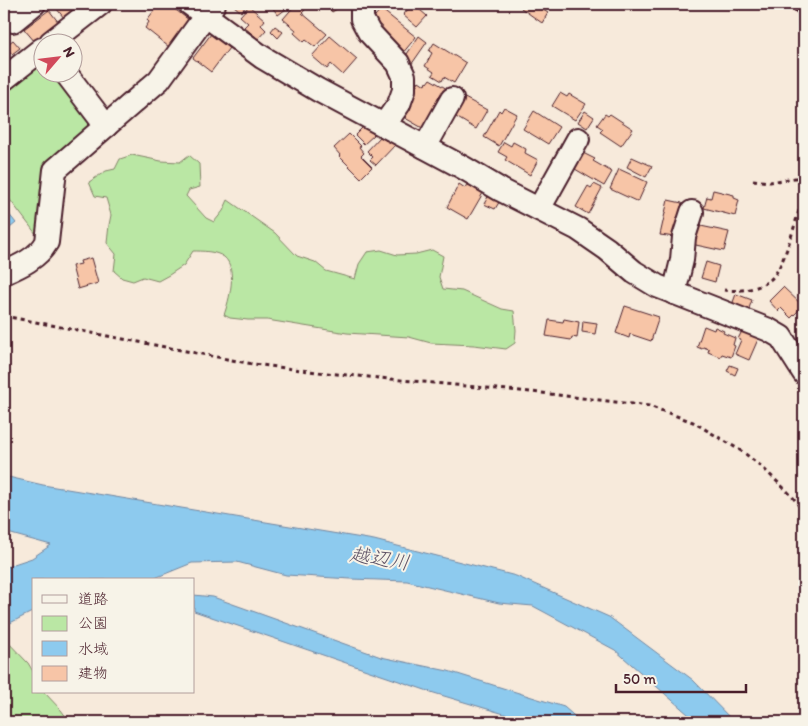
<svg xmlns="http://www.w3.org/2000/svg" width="808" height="726" font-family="Itim,'Klee One',sans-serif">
<rect width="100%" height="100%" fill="#f7eadb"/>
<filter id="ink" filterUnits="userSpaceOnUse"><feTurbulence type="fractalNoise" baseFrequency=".02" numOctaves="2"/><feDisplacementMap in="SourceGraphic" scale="10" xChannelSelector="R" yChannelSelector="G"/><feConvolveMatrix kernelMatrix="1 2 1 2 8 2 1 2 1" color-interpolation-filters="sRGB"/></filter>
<g filter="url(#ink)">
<g fill="#bae7a4" stroke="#828368">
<path d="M42,58v14l17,1 35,55 -45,40 -7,59 -6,7 -32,-42v-105z"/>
<path d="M132,155l29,6 19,1 9,-7 10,9 1,23 -11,3 -3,6 20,22 8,4 9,-11 5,-11 47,33 22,23 18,6 11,9 29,8 4,-15 8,-12 14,-2 16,5 19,-1 16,-4 11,6 -4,21 4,12 19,2 40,18 12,2 2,19 -1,13 -9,6 -32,-4 -43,-2 -22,-6 -62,-4 -80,-13h-19l-18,-2 -6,-3c5,-14 14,-47 0,-58 -8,-6 -22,-6 -31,-6l-9,14 -15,10 -11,6 -15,-4 -10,4 -11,-3 -8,-7 2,-17 -9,-11 2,-18 2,-10 -5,-17 -11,-2 -6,-14 17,-11 9,-2 5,-10z"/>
<path d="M4,638l24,25 6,10v19h10l17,18 9,12h-66z"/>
</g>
<g fill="#8dcaee" stroke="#7286a0">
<path d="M4,208l12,15 -12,10z"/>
<path d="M4,476l39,9 331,55 142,36 93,41 84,63 41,42h-37l-82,-72 -82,-44 -34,-3 -92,-22 -56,-2 -65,-4 -49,-13 -45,1 -37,15 3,2h-124v31l-30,15v-57l7,-4 21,-7 19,-13 -47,-13z"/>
<path d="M194,595l19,2 168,60 67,14 116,36 17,15h-60l-10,-6 -77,-23 -240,-82z"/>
</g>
<g fill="#f7c5a7" stroke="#4a1f2b">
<path d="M53,4h23l2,3 -14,11z"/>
<path d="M159,4h9l21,16 -20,27 -24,-19 4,-6 -2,-2z"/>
<path d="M232,4h16l-7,8z"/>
<path d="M276,4h6l4,5 -8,6 -6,-8z"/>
<path d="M296,4h2l7,6 -3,3 25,21 -12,13 -9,-7 -2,2 -10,-9 2,-3 -13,-11z"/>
<path d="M326,4h16l1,1 -11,7z"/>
<path d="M413,4l14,12 -10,11 -14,-12z"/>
<path d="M524,4h10l14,9 -6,10 -21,-15z"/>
<path d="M249,6l16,14 -4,5 5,5 -8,9 -14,-12 4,-4 -8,-7z"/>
<path d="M381,9l35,28 -14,17 -33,-31z"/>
<path d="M49,10l10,13 -24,19 -11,-13z"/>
<path d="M275,26l8,6 -5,6 -7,-7z"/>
<path d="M211,34l18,14 -18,24 -18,-14z"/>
<path d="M330,36l27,23 -14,16 -12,-11 -4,5 -15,-13z"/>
<path d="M419,36l8,6 -16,23 -8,-5z"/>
<path d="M13,40l7,8 -8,6 -7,-8z"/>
<path d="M434,43l32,20 -12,20 -10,-6 -2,4 -10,-6 2,-3 -9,-6 7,-13 -3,-2z"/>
<path d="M430,79l19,11 -23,40 -21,-12 7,-13 -5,-3 12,-21 6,4 1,-3 1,1z"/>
<path d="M560,93l7,4 2,-3 17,10 -11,16 -23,-14z"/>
<path d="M461,96l26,14 -11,19 -25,-15z"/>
<path d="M504,107l13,7 -18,32 -15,-9 15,-27 2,2z"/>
<path d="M534,111l25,16 -11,17 -25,-15z"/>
<path d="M585,111l9,6 -7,11 -9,-6z"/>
<path d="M605,114l3,2 2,-2 23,15 -12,17 -21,-14 3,-3 -6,-4z"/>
<path d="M365,125l9,10 -10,9 -9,-9z"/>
<path d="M349,134l12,12 -2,1 5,6 -3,3 11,11 -11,11 -22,-22 1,-1 -6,-7z"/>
<path d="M381,136l5,5 1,-1 2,2 3,-3 5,4 -21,22 -6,-5 3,-3 -6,-6z"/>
<path d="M504,142l7,4 2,-4 13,7 -1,4 13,7 -8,15 -25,-15 2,-3 -9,-5z"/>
<path d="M583,153l12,6 -2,2 19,11 -8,14 -29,-17z"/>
<path d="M632,157l20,9 -6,11 -19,-10z"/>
<path d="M619,169l28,13 -9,20 -28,-13z"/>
<path d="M459,184l6,4 2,-4 16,9 -15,26 -21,-12z"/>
<path d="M594,184l8,4 -14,26 -12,-7 12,-21 3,2z"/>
<path d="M713,190l21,5v3l5,2 -4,16 -31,-8 3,-11 4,1z"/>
<path d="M490,193l11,6 -6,10 -11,-5z"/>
<path d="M668,200l14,3 -7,34 -15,-2z"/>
<path d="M696,225l33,7 -5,19 -33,-7z"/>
<path d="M91,258l7,25 -20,6 -6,-23 9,-2 -1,-3z"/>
<path d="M706,262l13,4 -4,16 -14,-4z"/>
<path d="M783,287l20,19 -12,12 -10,-10 -3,3 -9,-10z"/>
<path d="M736,294l16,6 -4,11 -16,-6z"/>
<path d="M625,306l34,11 -8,24 -21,-7 -1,4 -13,-5z"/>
<path d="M564,319l15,3 -2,16 -5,-1 -1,3 -25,-4 3,-16 14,2z"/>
<path d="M583,321l14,2 -2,11 -13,-2z"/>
<path d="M704,326l10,4 1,-3 9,4 -1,2 12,5 -2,7 2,1 -4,11 -9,-3 -2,3 -12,-5 1,-3 -6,-2 -1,2 -5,-2z"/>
<path d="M742,331l17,6 -10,23 -14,-6 6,-14 -3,-1z"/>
<path d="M730,365l8,3 -3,7 -8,-4z"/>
</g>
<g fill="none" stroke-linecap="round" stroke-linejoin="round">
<defs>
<g id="minor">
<path d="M190,4l72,53 56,33 146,78 37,22 77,39 29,20 27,23 23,14 112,44 12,7 23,36"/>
<path d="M362,4v15l7,13 29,31 6,13v14l-5,14 -15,21"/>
<path d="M4,11l9,10 21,-17"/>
<path d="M51,42l49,-38"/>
<path d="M65,72l41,54"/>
<path d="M4,79l38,-30"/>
<path d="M425,147l27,-48"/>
<path d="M539,209l39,-70"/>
<path d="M4,273c16,-7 34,-15 43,-31l8,-72 104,-90 55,-76"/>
<path d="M674,293l8,-33 2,-23 8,-25"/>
</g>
</defs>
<use href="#minor" stroke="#4a1f2b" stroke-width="26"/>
<g stroke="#4a1f2b" stroke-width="3" stroke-dasharray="4 4" stroke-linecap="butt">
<path d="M789,4l15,15"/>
<path d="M753,180l17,2 31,-5 3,5"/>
<path d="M724,290c15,2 36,-1 47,-11 14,-12 27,-67 33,-86"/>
<path d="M4,316l249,48 73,9 215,20 108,13 44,16 50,30 19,15 30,29 12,17"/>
</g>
<use href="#minor" stroke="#f7f3e8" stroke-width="22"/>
</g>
</g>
<g text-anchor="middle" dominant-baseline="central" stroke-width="4" stroke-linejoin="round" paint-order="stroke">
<g font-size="20" font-style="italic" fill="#5e5266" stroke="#f7f3e8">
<text transform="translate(380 558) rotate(9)">越辺川</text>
</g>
</g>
<rect width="808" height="726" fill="none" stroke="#f7f3e8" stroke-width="20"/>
<rect x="10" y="10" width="788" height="706" fill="none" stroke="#4a1f2b" stroke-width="2" filter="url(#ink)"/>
<rect x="32" y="578" width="162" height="115" fill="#f7f3e8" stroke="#b29e9c"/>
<rect x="42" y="595" width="25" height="8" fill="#f7f3e8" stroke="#b29e9c"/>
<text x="78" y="604" font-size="15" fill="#4a1f2b">道路</text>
<rect x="42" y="616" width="25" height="15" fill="#bae7a4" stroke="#b29e9c"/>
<text x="78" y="628" font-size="15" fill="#4a1f2b">公園</text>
<rect x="42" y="641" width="25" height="15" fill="#8dcaee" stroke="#b29e9c"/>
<text x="78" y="654" font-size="15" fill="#4a1f2b">水域</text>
<rect x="42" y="666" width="25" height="15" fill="#f7c5a7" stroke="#b29e9c"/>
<text x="78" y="678" font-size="15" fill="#4a1f2b">建物</text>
<g transform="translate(58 58) rotate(62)"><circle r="24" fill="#f7f3e8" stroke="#b29e9c"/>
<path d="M0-4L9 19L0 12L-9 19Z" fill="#d1495b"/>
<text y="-8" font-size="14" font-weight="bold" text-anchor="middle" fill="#4a1f2b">N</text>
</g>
<path d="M616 684v8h130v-8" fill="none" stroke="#4a1f2b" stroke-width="2.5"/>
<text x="623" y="684" font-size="15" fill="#4a1f2b" stroke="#f7f3e8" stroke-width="4" paint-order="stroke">50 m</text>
</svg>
